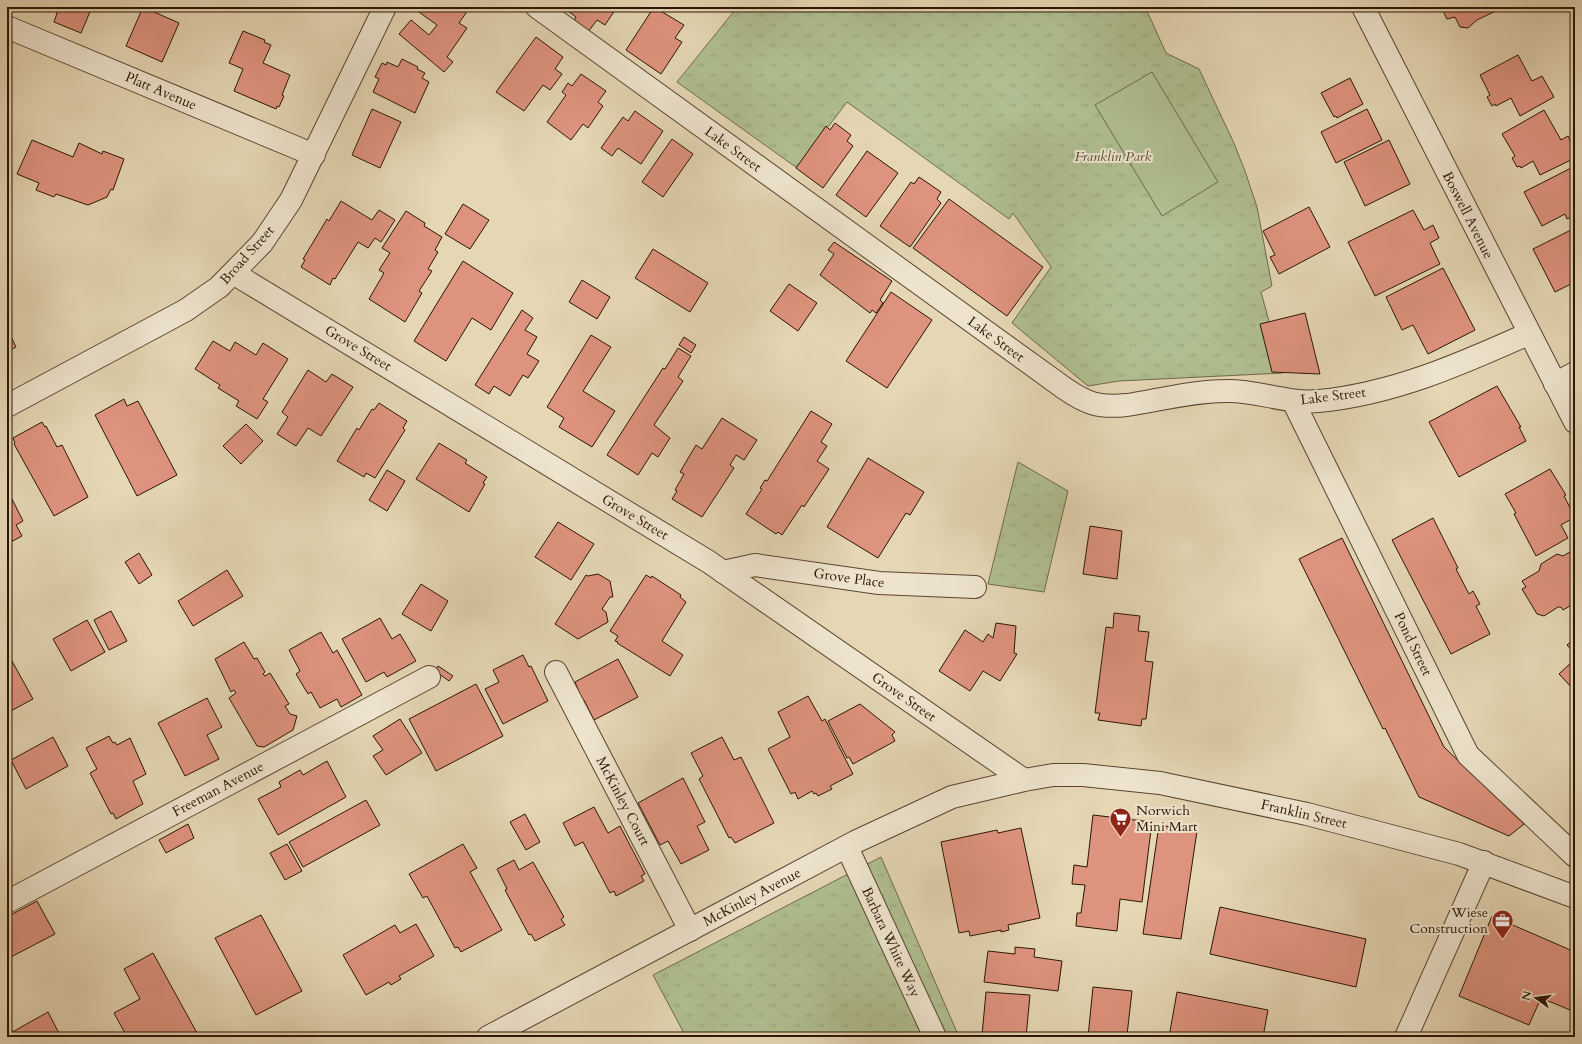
<svg xmlns="http://www.w3.org/2000/svg" width="1582" height="1044" font-family="Cardo,serif">
<defs>
<pattern id="park-tufts" width="24" height="20" patternUnits="userSpaceOnUse"><rect width="24" height="20" fill="#b0bf91"/><path d="M3 7l-1-3M5 7V3M7 7l1-3M15 17l-1-3M17 17v-4M19 17l1-3" fill="none" stroke="#98a37b"/></pattern>
</defs>
<rect width="100%" height="100%" fill="#e5d6b4"/>
<filter id="stains"><feTurbulence type="fractalNoise" baseFrequency=".005" numOctaves="4"/><feColorMatrix values="0 0 0 0 .2 0 0 0 0 .09 0 0 0 0 .02 0 0 0 .5 -.17"/></filter>
<radialGradient id="worn" r=".72"><stop offset=".6" stop-color="#630" stop-opacity="0"/><stop offset="1" stop-color="#630" stop-opacity=".3"/></radialGradient>
<g fill="url(#park-tufts)" stroke="#6e6a4a">
<path d="M731,7h412l4,4 19,42 33,16 34,72 12,30 12,36 15,79 -11,6 22,81 -164,8 -31,5 -76,-63 39,-56 -38,-54 -4,6 -162,-117 -50,66 -120,-86 58,-72z"/>
<path d="M1018,462l50,29 -24,101 -56,-8z"/>
<path d="M881,857l78,180h-273l-33,-62z"/>
</g>
<path fill="#b0bf91" stroke="#6e6a4a" d="M1152,72l66,110 -56,34 -67,-111z"/>
<g fill="#de937e" stroke="#2c1504">
<path d="M59,7h33l-11,26 -27,-11z"/>
<path d="M143,7l36,16 -17,39 -36,-16z"/>
<path d="M412,7h58l-11,16 8,5 -20,29 6,5 -9,10 -45,-38 12,-14 18,15 8,-10z"/>
<path d="M571,7h46l-12,18 -8,-5 -9,12 -14,-11 2,-4 -8,-6z"/>
<path d="M654,7l30,18 -9,13 7,4 -21,32 -35,-24z"/>
<path d="M1441,7h63l-27,13 -9,8 -8,-1 -5,-10 -8,2z"/>
<path d="M243,31l22,9 -1,2 7,3 -8,18 27,12 -8,20 2,1 -5,11 -2,-1 -1,3 -42,-18 9,-22 -14,-6z"/>
<path d="M536,37l27,20 -8,12 7,5 -12,16 -7,-5 -19,26 -28,-19z"/>
<path d="M1518,55l14,26 10,-5 12,21 -34,19 -9,-18 -15,8 -1,-2 -3,2 -5,-9 3,-2 -10,-20z"/>
<path d="M402,59l16,8 -1,2 8,4 -3,5 7,4 -14,31 -42,-21 6,-13 -4,-2 7,-14 4,2 1,-3 11,5z"/>
<path d="M581,74l25,17 -8,11 5,4 -15,22 -5,-4 -12,16 -24,-18 19,-27 -4,-3 6,-9 4,3z"/>
<path d="M1350,78l13,26 -26,14 -1,-2 -2,1 -13,-24z"/>
<path d="M372,109l29,13 -21,46 -28,-13z"/>
<path d="M1367,109l15,31 -46,23 -15,-31z"/>
<path d="M1544,110l17,30 7,-4 7,14v8l-35,17 -7,-14 -12,7 -1,-2 -3,1 -5,-9 3,-2 -13,-22z"/>
<path d="M635,111l28,20 -22,33 -23,-16 -6,8 -11,-8 22,-31 5,4z"/>
<path d="M835,123l16,12 -4,6 6,5 -30,42 -27,-20 30,-42 4,4z"/>
<path d="M672,139l21,15 -30,43 -21,-15z"/>
<path d="M32,140l41,17 6,-14 23,11 1,-3 21,8 -11,31 -2,-1 -4,8 -19,8 -32,-11 -2,3 -18,-7 3,-7 -22,-9z"/>
<path d="M1389,140l21,44 -45,22 -21,-44z"/>
<path d="M867,151l31,22 -32,44 -30,-22z"/>
<path d="M1575,166v49l-8,4 -2,-5 -23,12 -18,-34z"/>
<path d="M919,177l22,15 -4,7 4,4 -31,44 -30,-21 31,-44 3,2z"/>
<path d="M7,186l4,3 -4,5z"/>
<path d="M949,199l94,68 -36,49 -94,-68z"/>
<path d="M341,201l31,19 7,-10 16,10 -14,22 -6,-4 -7,10 -10,-6 -23,37 -2,-1 -3,7 -29,-18 4,-7 -2,-1 24,-40 2,2z"/>
<path d="M463,204l26,16 -19,29 -25,-15z"/>
<path d="M1309,207l21,40 -51,27 -9,-17 5,-2 -12,-24z"/>
<path d="M1413,210l11,20 9,-5 6,13 -9,5 10,21 -65,32 -27,-54z"/>
<path d="M406,211l19,12 -1,3 18,11 -7,13 3,2 -10,17 4,2 -13,20 3,2 -17,29 -36,-23 15,-26 -5,-3 11,-17 -8,-5z"/>
<path d="M1575,228v63l-4,-7 -16,8 -22,-43z"/>
<path d="M834,242l58,39 -12,19 3,3 -7,10 -4,-3 -2,3 -50,-38 14,-21 -6,-4z"/>
<path d="M653,249l55,34 -18,29 -55,-34z"/>
<path d="M463,261l50,32 -22,37 -19,-12 -26,43 -32,-20z"/>
<path d="M1443,268l32,62 -47,24 -15,-29 -11,5 -16,-33z"/>
<path d="M582,280l28,17 -13,22 -28,-17z"/>
<path d="M789,284l28,19 -19,28 -28,-20z"/>
<path d="M891,292l41,28 -45,68 -41,-27z"/>
<path d="M522,310l11,8 -8,12 12,7 -10,17 12,7 -11,17 -5,-3 -13,21 -16,-10 -5,8 -14,-9z"/>
<path d="M1305,313l15,61 -48,-2 -12,-48z"/>
<path d="M7,328l9,19 -9,5z"/>
<path d="M591,335l20,12 -28,44 32,20 -23,36 -33,-20 5,-9 -17,-11z"/>
<path d="M684,337l12,8 -5,8 -12,-8z"/>
<path d="M213,341l17,10 5,-9 21,13 7,-12 25,16 -25,40 5,3 -11,17 -21,-13 3,-5 -21,-13 2,-3 -25,-16z"/>
<path d="M678,348l13,8 -13,21 5,4 -29,44 16,13 -12,19 -6,-4 -14,22 -31,-20 56,-87 2,1z"/>
<path d="M308,370l18,12 6,-8 21,13 -32,49 -13,-8 -12,18 -19,-12 11,-17 -6,-5z"/>
<path d="M1497,386l24,41h-2l7,14 -67,36 -30,-55z"/>
<path d="M124,399l3,7 11,-5 39,74 -40,21 -42,-81z"/>
<path d="M379,403l28,18 -4,7 2,2 -30,48 -9,-5 -2,4 -27,-16 20,-33 2,2 13,-21 2,1z"/>
<path d="M811,411l21,13 -11,18 6,4 -10,15 12,8 -25,38 -2,-2 -20,30 -4,-3 -2,2 -30,-20 16,-25 -2,-1 5,-8 2,1z"/>
<path d="M722,418l35,22 -13,20 -8,-5 -6,10 4,3 -32,49 -30,-18 5,-8 -2,-1 9,-16 -4,-2 16,-27 6,4z"/>
<path d="M42,422l3,5 1,-1 11,21 5,-2 26,52 -34,19 -40,-72 1,-1 -2,-5z"/>
<path d="M246,424l17,17 -22,23 -18,-18z"/>
<path d="M439,443l28,17 -2,3 22,14 -4,6 2,1 -16,28 -53,-33z"/>
<path d="M868,458l56,34 -14,23 -4,-2 -28,45 -51,-31z"/>
<path d="M1550,469l16,26 -2,1 11,21 -14,8 7,13 -32,18 -22,-42 2,-1 -11,-19z"/>
<path d="M387,470l18,11 -18,30 -18,-11z"/>
<path d="M7,489l16,32 -7,4 6,11 -15,8z"/>
<path d="M1433,518l25,50 -2,1 13,25 4,-3 7,13 -4,2 14,28 -39,20 -59,-114z"/>
<path d="M558,522l36,22 -23,36 -36,-23z"/>
<path d="M1090,526l32,5 -5,48 -34,-5z"/>
<path d="M1342,538l102,209 80,77 -15,12 -90,-39 -34,-69 -2,1 -84,-170z"/>
<path d="M1575,549v54l-12,7 -2,-3h-3l-14,9 -7,-2 -15,-25 4,-2 -4,-6 17,-10 2,-7 16,-10 6,2z"/>
<path d="M139,553l13,22 -13,9 -14,-22z"/>
<path d="M227,570l16,26 -50,30 -15,-25z"/>
<path d="M598,574l12,7 3,16h-3l-8,12 4,3 2,10 -30,17 -23,-15 31,-49 2,1z"/>
<path d="M646,575l5,3 1,-2 29,19 -1,2 6,5 -24,39 21,14 -13,21 -53,-33 1,-1 -3,-1 3,-5 -8,-5z"/>
<path d="M421,584l27,17 -17,30 -29,-17z"/>
<path d="M111,611l16,30 -18,9 -15,-30z"/>
<path d="M1114,613l26,3 -2,15 11,1 -4,29 8,1 -7,57h-4l-1,7 -43,-6 2,-7h-5l11,-86 7,1z"/>
<path d="M380,618l12,21 8,-5 16,27 -29,16 -3,-5 -18,10 -24,-43z"/>
<path d="M87,620l18,32 -34,19 -18,-32z"/>
<path d="M996,623l20,3 -2,27 3,1 -17,27 -17,-10 -13,20 -31,-20 26,-41 18,12 5,-8 5,4z"/>
<path d="M321,632l12,21 4,-3 25,45 -21,12 -4,-8 -17,9 -9,-16 -3,2 -12,-20 4,-3 -11,-21z"/>
<path d="M1575,638v16l-8,-9z"/>
<path d="M244,642l10,17 3,-1 8,14 -2,2 2,2 5,-3 19,31 -4,2 5,8 7,2 -4,14 -29,17 -7,-1 -28,-48 7,-5 -2,-3 -3,2 -16,-33z"/>
<path d="M7,652l26,47 -26,14z"/>
<path d="M523,655l6,12 2,-1 17,35 -45,23 -18,-35 14,-7 -6,-12z"/>
<path d="M618,659l20,38 -44,23 -10,-20 -3,1 -6,-11 3,-1 -3,-7z"/>
<path d="M1575,659v32l-16,-17z"/>
<path d="M438,666l15,10 -4,5 -14,-10z"/>
<path d="M476,684l27,52 -67,35 -27,-52z"/>
<path d="M808,696l14,25 3,-2 28,55 -23,12 2,3 -14,7 -2,-3 -2,1 -2,-3 -14,8 -3,-7 -4,2 -23,-45 22,-12 -12,-25z"/>
<path d="M207,698l15,29 -15,8 12,24 -34,17 -27,-53z"/>
<path d="M860,704l35,28 -3,3 3,6 -42,23 -4,-7 -2,1 -19,-37z"/>
<path d="M400,719l22,34 -36,22 -13,-19 10,-6 -10,-14z"/>
<path d="M109,736l4,7 2,-1 2,3 13,-7 16,36 -13,7 10,23 -27,15 -3,-6 -2,1 -21,-41 7,-4 -11,-21z"/>
<path d="M53,737l15,29 -42,23 -15,-29z"/>
<path d="M722,737l12,23 7,-3 33,66 -39,20 -4,-6 -2,1 -30,-59 4,-3 -12,-23z"/>
<path d="M327,761l19,36 -68,38 -20,-36 23,-12 -2,-5 21,-12 3,5z"/>
<path d="M683,778l22,44 -8,4 12,24 -28,14 -13,-23 -8,4 -22,-42z"/>
<path d="M366,800l14,25 -77,42 -14,-25z"/>
<path d="M594,807l14,26 12,-7 25,48 -4,2 3,5 -28,15 -2,-5 -4,2 -27,-51 -8,4 -12,-23z"/>
<path d="M525,814l15,28 -14,8 -16,-28z"/>
<path d="M1093,815l59,7 -10,80 -22,-3 -3,32 -41,-5 1,-13h4l4,-28 -13,-1 2,-19 13,2z"/>
<path d="M188,824l6,14 -28,15 -7,-13z"/>
<path d="M1159,825l38,6 -16,108 -38,-5z"/>
<path d="M1021,828l19,90 -32,7 1,5 -8,2v-2l-31,6 -1,-5 -10,2 -18,-91 56,-12 1,3z"/>
<path d="M287,844l15,27 -17,9 -15,-27z"/>
<path d="M463,844l14,24 -7,4 32,58 -41,22 -3,-5 -3,1 -28,-52 -4,2 -14,-24z"/>
<path d="M514,860l5,10 14,-8 31,55 -3,2 4,6 -30,16 -4,-7 -2,1 -24,-45 2,-1 -10,-20z"/>
<path d="M37,901l18,33 -48,25v-42z"/>
<path d="M1220,907l146,32 -10,48 -146,-33z"/>
<path d="M261,915l41,76 -46,24 -41,-77z"/>
<path d="M1492,916l83,36v60l-34,-14 -12,27 -70,-29z"/>
<path d="M416,924l18,32 -35,20 2,3 -10,6 -2,-3 -23,13 -23,-40 52,-30 5,8z"/>
<path d="M1015,947l20,2 -1,8 28,4 -4,30 -74,-9 4,-31 27,3z"/>
<path d="M153,953l44,80 -5,4h-65l-13,-24 26,-14 -16,-30z"/>
<path d="M1093,987l39,4 -5,44 14,2h-53z"/>
<path d="M986,992l44,3 -4,42 -44,-2z"/>
<path d="M1177,992l91,18 -5,27h-94z"/>
<path d="M48,1012l13,25h-54v-2z"/>
<path d="M1575,1025v12h-5z"/>
</g>
<g fill="none" stroke-linecap="round" stroke-linejoin="round">
<defs>
<g id="minor">
<path d="M537,7l527,381c23,16 35,20 63,17 32,-5 66,-14 99,-14 31,-1 60,13 93,10 74,-7 142,-37 209,-67"/>
<path d="M7,27l307,128"/>
<path d="M233,273l476,289 315,218"/>
<path d="M1555,384l20,-11"/>
<path d="M1293,401l175,354 107,101"/>
<path d="M7,406l179,-96 33,-23 43,-44 29,-43 94,-193"/>
<path d="M723,572l32,-7 124,18 96,4"/>
<path d="M556,672l134,258"/>
<path d="M847,847l88,190"/>
<path d="M7,902l422,-225"/>
<path d="M488,1037l367,-195 97,-45 72,-17 29,-5h30l77,8 147,31 152,40 116,43"/>
<path d="M1406,1037l78,-175"/>
</g>
<path id="tertiary" d="M1363,7l212,415"/>
</defs>
<use href="#minor" stroke="#5a4530" stroke-width="24"/>
<use href="#tertiary" stroke="#5a4530" stroke-width="24"/>
<use href="#minor" stroke="#eee4ce" stroke-width="22"/>
<use href="#tertiary" stroke="#eee4ce" stroke-width="22"/>
</g>
<defs>
<symbol id="supermarket-pin" viewBox="-11 -11 22 30"><path d="M0 17L-7.5 6A9.5 9.5 0 1 1 7.5 6Z" fill="#8f2418" stroke="#eee4ce"/><path d="M-6-5.5h2.5l.6 2H6L4.5 2H-2.5L-4.4-4H-6ZM-1.5 3.2a1.3 1.3 0 1 0 .1 0ZM3 3.2a1.3 1.3 0 1 0 .1 0Z" fill="#fff"/></symbol>
<symbol id="office-pin" viewBox="-11 -11 22 30"><path d="M0 17L-7.5 6A9.5 9.5 0 1 1 7.5 6Z" fill="#8f2418" stroke="#eee4ce"/><path d="M-6-3h4V-5.5h4V-3h4V5H-6ZM-1-4.5V-3h2v-1.5ZM-6 0V1H6V0Z" fill="#fff"/></symbol>
</defs>
<g fill-rule="evenodd">
<use href="#supermarket-pin" x="1108" y="806" width="25" height="34"/>
<use href="#office-pin" x="1490" y="908" width="25" height="34"/>
</g>
<g text-anchor="middle" dominant-baseline="central" stroke-width="4" stroke-linejoin="round" paint-order="stroke">
<g font-size="14" fill="#2c1504" stroke="#eee4ce">
<text transform="translate(161 91) rotate(23)">Platt Avenue</text>
<text transform="translate(733 149) rotate(36)">Lake Street</text>
<text transform="translate(1468 215) rotate(63)">Boswell Avenue</text>
<text transform="translate(247 255) rotate(-48)">Broad Street</text>
<text transform="translate(996 339) rotate(36)">Lake Street</text>
<text transform="translate(358 348) rotate(31)">Grove Street</text>
<text transform="translate(1333 396) rotate(-7)">Lake Street</text>
<text transform="translate(635 517) rotate(31)">Grove Street</text>
<text transform="translate(849 578) rotate(8)">Grove Place</text>
<text transform="translate(1413 644) rotate(64)">Pond Street</text>
<text transform="translate(904 697) rotate(35)">Grove Street</text>
<text transform="translate(218 789) rotate(-28)">Freeman Avenue</text>
<text transform="translate(623 801) rotate(62)">McKinley Court</text>
<text transform="translate(1304 814) rotate(13)">Franklin Street</text>
<text transform="translate(752 897) rotate(-28)">McKinley Avenue</text>
<text transform="translate(891 942) rotate(65)">Barbara White Way</text>
</g>
<g font-size="14" font-style="italic" fill="#54482e" stroke="#eee4ce">
<text x="1113" y="156">Franklin Park</text>
</g>
<g font-size="14" fill="#2c1504" stroke="#eee4ce" text-anchor="start">
<text x="1136" y="810">Norwich<tspan x="1136" dy="16">Mini Mart</tspan></text>
<text x="1488" y="912" text-anchor="end">Wiese<tspan x="1488" dy="16">Construction</tspan></text>
</g>
</g>
<rect width="1582" height="1044" fill="none" stroke="#e5d6b4" stroke-width="24"/>
<rect x="8" y="8" width="1566" height="1028" fill="none" stroke="#2c1504" stroke-width="2"/>
<rect x="12" y="12" width="1558" height="1020" fill="none" stroke="#2c1504"/>
<g transform="translate(1536 998) rotate(284)" stroke="#eee4ce" stroke-width="3" paint-order="stroke">
<path d="M0-3L7 15L0 10L-7 15Z" fill="#2c1504"/>
<text y="-6" font-size="11" font-weight="bold" text-anchor="middle" fill="#2c1504">N</text>
</g>
<rect width="100%" height="100%" filter="url(#stains)"/>
<rect width="100%" height="100%" fill="url(#worn)"/>
</svg>
